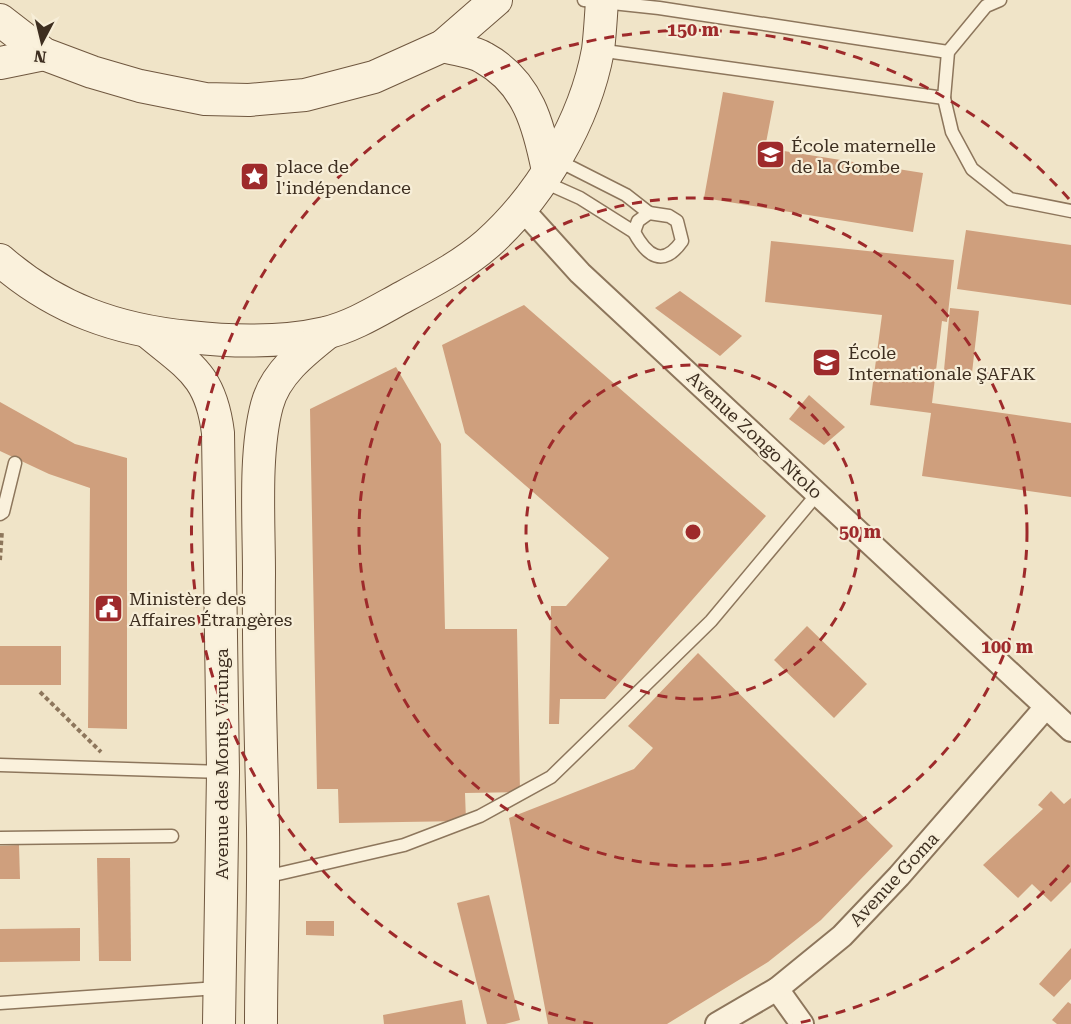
<svg xmlns="http://www.w3.org/2000/svg" width="1071" height="1024" font-family="'Roboto Serif',serif">
<rect width="100%" height="100%" fill="#f0e4c8"/>
<g fill="#cf9f7d">
<path d="M723,92l51,9 -9,47 158,25 -10,59 -209,-34z"/>
<path d="M966,230l105,15v60l-114,-16z"/>
<path d="M771,241l183,19 -7,62 -5,-1 -10,82 139,20v74l-149,-21 9,-63 -61,-8 12,-90 -117,-13z"/>
<path d="M680,291l62,45 -22,20 -65,-48z"/>
<path d="M524,305l242,211 -161,183h-45l-1,25h-10l2,-118h15l43,-48 -144,-125 -23,-88z"/>
<path d="M950,308l29,3 -7,62 -28,-3z"/>
<path d="M396,367l45,77 4,185h72l3,163 -55,1 1,28 -127,2 -1,-34h-21l-7,-380z"/>
<path d="M809,395l36,32 -21,18 -35,-26z"/>
<path d="M0,402l75,42 52,14v271l-39,-1 2,-240 -41,-14 -49,-23z"/>
<path d="M807,626l60,58 -33,34 -60,-58z"/>
<rect x="0" y="646" width="61" height="39"/>
<path d="M698,653l195,193 -72,74 -53,42 -101,62h-119l-39,-206 125,-49 19,-21 -25,-22z"/>
<path d="M1051,791l13,13 7,-6v84l-20,20 -19,-18 -14,14 -35,-33 60,-56 -5,-4z"/>
<path d="M19,845l1,34h-20v-33z"/>
<path d="M97,858h33l1,103h-32z"/>
<path d="M489,895l31,125 -15,4h-18l-30,-121z"/>
<path d="M306,921h28v15l-28,-1z"/>
<path d="M80,928v33l-80,1v-33z"/>
<path d="M1071,948v31l-17,18 -15,-13z"/>
<path d="M462,1000l4,24h-82l-1,-9z"/>
<path d="M1068,1002l3,2v20h-14l-5,-4z"/>
</g>
<g fill="none" stroke-linecap="round" stroke-linejoin="round">
<defs>
<g id="lane">
<path d="M584,0l75,8 289,44"/>
<path d="M1000,0l-14,6 -38,46 -4,46 8,34 20,37 38,30 61,12"/>
<path d="M598,50l346,48"/>
<path d="M542,181l38,17 54,34 4,-11 11,-8 -23,-18 -69,-35"/>
<path d="M634,232c13,24 29,36 48,9l-5,-20 -8,-5 -20,-3"/>
<path d="M0,514l3,-2 12,-49"/>
<path d="M0,765l223,7"/>
<path d="M0,838l172,-2"/>
<path d="M265,877l139,-32 76,-29 71,-39 160,-156 107,-128"/>
<path d="M0,1003l218,-15"/>
</g>
<g id="street">
<path d="M522,209l58,64 491,457"/>
<path d="M777,989l25,35"/>
<path d="M717,1024l60,-35 65,-53 57,-60 147,-169"/>
</g>
<g id="secondary">
<path d="M0,20l44,34 48,18 48,14 65,13 44,1 56,-5 69,-18 69,-31 53,-46"/>
<path d="M443,46c13,4 30,5 41,12 44,24 55,68 64,113"/>
<path d="M0,63l44,-9"/>
<path d="M0,260c56,49 117,70 189,77 45,5 92,6 136,-4 27,-6 54,-23 78,-36 28,-15 60,-32 84,-53 54,-48 98,-123 111,-194 2,-16 3,-34 4,-50"/>
<path d="M149,333c41,34 62,43 69,100l5,339 -4,252"/>
<path d="M261,1024c0,-65 3,-131 2,-196 -2,-85 -5,-170 -4,-255 0,-50 -5,-120 8,-168 8,-31 36,-53 60,-72"/>
</g>
</defs>
<use href="#lane" stroke="#8d765c" stroke-width="15"/>
<use href="#street" stroke="#8d765c" stroke-width="26"/>
<use href="#secondary" stroke="#6f573f" stroke-width="34"/>
<g stroke="#8d765c" stroke-width="4" stroke-dasharray="4.5 3" stroke-linecap="butt">
<path d="M0,560l2,-29"/>
<path d="M40,692l61,60"/>
</g>
<use href="#lane" stroke="#faf1dc" stroke-width="12"/>
<use href="#street" stroke="#faf1dc" stroke-width="22"/>
<use href="#secondary" stroke="#faf1dc" stroke-width="32"/>
</g>
<g fill="none" stroke="#9e2a2b" stroke-width="3" stroke-dasharray="10 8">
<circle cx="693" cy="532" r="167"/>
<circle cx="693" cy="532" r="334"/>
<path d="M1069 865A502 502 0 0 1 793 1024M593 1024A502 502 0 1 1 1069 199"/>
</g>
<defs>
<symbol id="school-square" viewBox="-11 -11 22 22"><rect x="-9" y="-9" width="18" height="18" rx="4" fill="#9e2a2b" stroke="#f7eed8"/><path d="M0-5L7-2L0 1L-7-2ZM-4 1L0 2.5L4 1V4Q0 6-4 4Z" fill="#fff"/></symbol>
<symbol id="sight-square" viewBox="-11 -11 22 22"><rect x="-9" y="-9" width="18" height="18" rx="4" fill="#9e2a2b" stroke="#f7eed8"/><path d="M0-6L1.8-2.2L6-1.7L2.9 1.2L3.7 5.4L0 3.3L-3.7 5.4L-2.9 1.2L-6-1.7L-1.8-2.2Z" fill="#fff"/></symbol>
<symbol id="civic-square" viewBox="-11 -11 22 22"><rect x="-9" y="-9" width="18" height="18" rx="4" fill="#9e2a2b" stroke="#f7eed8"/><path d="M-.6-6.5H3V-4.5H.6V-3L4-1V1h2V6H-6V1h2V-1L-.6-3ZM-1.2 2.5V6h2.4V2.5Z" fill="#fff"/></symbol>
</defs>
<g fill-rule="evenodd">
<use href="#school-square" x="754" y="138" width="33" height="33"/>
<use href="#sight-square" x="238" y="160" width="33" height="33"/>
<use href="#school-square" x="810" y="346" width="33" height="33"/>
<use href="#civic-square" x="92" y="592" width="33" height="33"/>
</g>
<g text-anchor="middle" dominant-baseline="central" stroke-width="4.5" stroke-linejoin="round" paint-order="stroke">
<g font-size="18" fill="#3d2e20" stroke="#f7eed8" text-anchor="start">
<text x="791" y="145">École maternelle<tspan x="791" dy="21">de la Gombe</tspan></text>
<text x="276" y="166">place de<tspan x="276" dy="21">l'indépendance</tspan></text>
<text x="848" y="352">École<tspan x="848" dy="21">Internationale ŞAFAK</tspan></text>
<text x="129" y="598">Ministère des<tspan x="129" dy="21">Affaires Étrangères</tspan></text>
</g>
<g font-size="18" fill="#3d2e20" stroke="#f7eed8">
<text transform="translate(755 435) rotate(43)">Avenue Zongo Ntolo</text>
<text transform="translate(221 764) rotate(-90)">Avenue des Monts Virunga</text>
<text transform="translate(894 879) rotate(-47)">Avenue Goma</text>
</g>
</g>
<circle cx="693" cy="532" r="9" fill="#9e2a2b" stroke="#f7eed8" stroke-width="3"/>
<g font-size="18" text-anchor="middle" font-weight="bold" fill="#9e2a2b" stroke="#f7eed8" stroke-width="4.5" stroke-linejoin="round" paint-order="stroke">
<text x="693" y="36">150 m</text>
<text x="860" y="538">50 m</text>
<text x="1007" y="653">100 m</text>
</g>
<g transform="translate(42 42) rotate(187)" stroke="#f7eed8" stroke-width="4.5" paint-order="stroke">
<path d="M0-4.5L10 22L0 15L-10 22Z" fill="#3d2e20"/>
<text y="-9" font-size="16" font-weight="bold" text-anchor="middle" fill="#3d2e20">N</text>
</g>
</svg>
